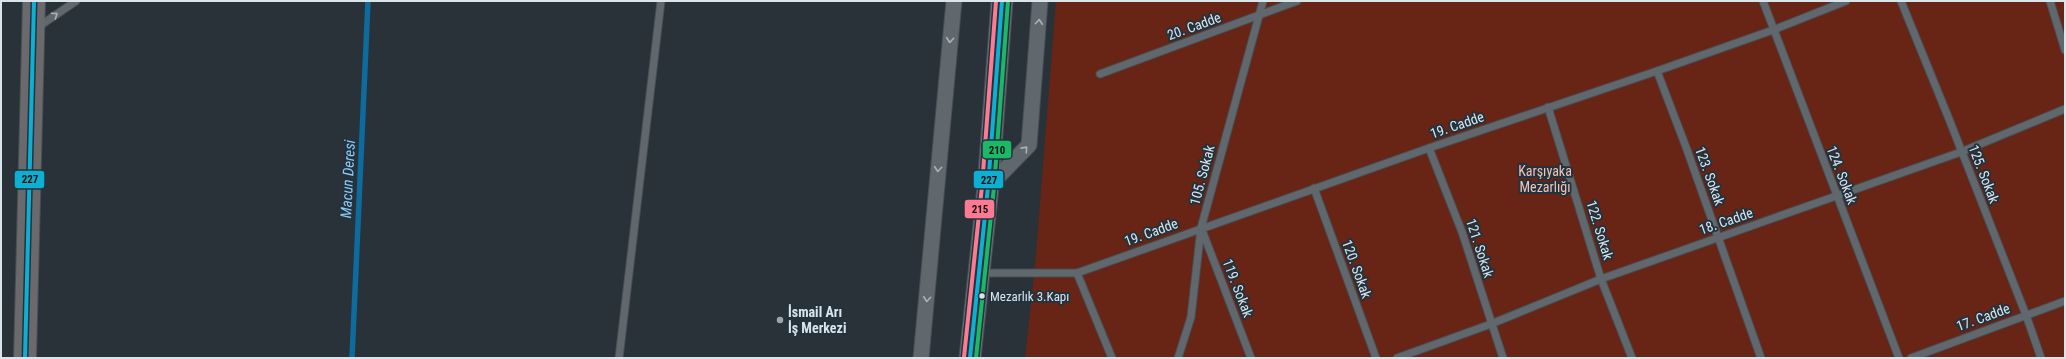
<svg xmlns="http://www.w3.org/2000/svg" width="2066" height="359" font-family="'Roboto Condensed',sans-serif">
<rect width="100%" height="100%" fill="#293238"/>
<path fill="#682515" d="M1056,1h1009v357h-1040l10,-91z"/>
<g fill="none" stroke-linecap="round" stroke-linejoin="round">
<path stroke="#0e6b9e" stroke-width="5.5" d="M352,358l16,-357"/>
<defs>
<g id="service">
<path d="M1763,1l136,357"/>
<path d="M1901,1l48,118 77,196 15,43"/>
<path d="M2050,1l15,49"/>
<path d="M38,27l38,-26"/>
<path d="M1657,71l29,76 75,211"/>
<path d="M1100,74l197,-73"/>
<path d="M1548,107l53,172 31,79"/>
<path d="M1429,148l33,84 41,126"/>
<path d="M1314,188l62,170"/>
<path d="M1202,230l49,128"/>
<path d="M981,273h96l352,-125 228,-77 116,-41 73,-29"/>
<path d="M1077,273l35,85"/>
<path d="M619,358l42,-357"/>
<path d="M1178,358l13,-41 10,-89 62,-227"/>
<path d="M1397,358l94,-34 110,-45 360,-127 104,-43"/>
<path d="M1911,358l154,-57"/>
</g>
<g id="minor">
<path d="M988,187l41,-42 11,-144"/>
<path d="M921,358l33,-357"/>
</g>
<path id="secondary" d="M970,358l18,-171 14,-186"/>
<path id="primary" d="M25,358l9,-357"/>
</defs>
<use href="#service" stroke="#474e54" stroke-width="9"/>
<use href="#minor" stroke="#474e54" stroke-width="17"/>
<use href="#secondary" stroke="#474e54" stroke-width="23"/>
<use href="#primary" stroke="#474e54" stroke-width="24"/>
<use href="#service" stroke="#61686d" stroke-width="7"/>
<use href="#minor" stroke="#61686d" stroke-width="15"/>
<use href="#secondary" stroke="#6b6e72" stroke-width="21"/>
<use href="#primary" stroke="#6a696c" stroke-width="22"/>
<defs>
<g id="bus-1">
<path d="M25,358l9,-357"/>
<path d="M970,358l18,-171 14,-186"/>
</g>
<path id="bus-2" d="M976,358l18,-171 14,-186"/>
<path id="bus-3" d="M964,357l18,-171 14,-185"/>
</defs>
<use href="#bus-1" stroke="#23333e" stroke-width="7"/>
<use href="#bus-2" stroke="#23333e" stroke-width="7"/>
<use href="#bus-3" stroke="#23333e" stroke-width="7"/>
<use href="#bus-1" stroke="#0dafd3" stroke-width="4"/>
<use href="#bus-2" stroke="#1ab867" stroke-width="4"/>
<use href="#bus-3" stroke="#fe7a93" stroke-width="4"/>
</g>
<defs><path id="oneway-chevron" d="M-2-3.5L2.5 0L-2 3.5" fill="none" stroke-width="1.6" stroke-linecap="round" stroke-linejoin="round"/></defs>
<g stroke="#aab2b9">
<use href="#oneway-chevron" transform="translate(55 15) rotate(-34)"/>
<use href="#oneway-chevron" transform="translate(1039 22) rotate(-86)"/>
<use href="#oneway-chevron" transform="translate(950 40) rotate(95)"/>
<use href="#oneway-chevron" transform="translate(1025 149) rotate(-48)"/>
<use href="#oneway-chevron" transform="translate(938 169) rotate(95)"/>
<use href="#oneway-chevron" transform="translate(927 299) rotate(95)"/>
</g>
<circle fill="#dae4eb" stroke="#23333e" stroke-width="1.5" cx="982" cy="296" r="3.5"/>
<circle fill="#9ca6ac" stroke="#23333e" stroke-width="1.5" cx="780" cy="320" r="4"/>
<g text-anchor="middle" dominant-baseline="central" stroke-width="4" stroke-linejoin="round" paint-order="stroke">
<g font-size="13" fill="#dae4eb" stroke="#23333e" text-anchor="start">
<text x="990" y="296">Mezarlık 3.Kapı</text>
</g>
<g font-size="14" fill="#dae4eb" stroke="#23333e">
<text transform="translate(1194 26) rotate(-20)">20. Cadde</text>
<text transform="translate(1457 125) rotate(-19)">19. Cadde</text>
<text transform="translate(1984 174) rotate(69)">125. Sokak</text>
<text transform="translate(1202 175) rotate(-75)">105. Sokak</text>
<text transform="translate(1842 175) rotate(69)">124. Sokak</text>
<text transform="translate(1710 176) rotate(70)">123. Sokak</text>
<text transform="translate(1726 221) rotate(-19)">18. Cadde</text>
<text transform="translate(1600 230) rotate(73)">122. Sokak</text>
<text transform="translate(1151 232) rotate(-20)">19. Cadde</text>
<text transform="translate(1480 248) rotate(72)">121. Sokak</text>
<text transform="translate(1357 269) rotate(70)">120. Sokak</text>
<text transform="translate(1238 288) rotate(69)">119. Sokak</text>
<text transform="translate(1983 317) rotate(-20)">17. Cadde</text>
</g>
<g font-size="14" fill="#f3c2b5" stroke="#23333e">
<text x="1545" y="171">Karşıyaka<tspan x="1545" dy="16">Mezarlığı</tspan></text>
</g>
<g font-size="14" font-weight="bold" fill="#dae4eb" stroke="#23333e" text-anchor="start">
<text x="788" y="312">İsmail Arı<tspan x="788" dy="16">İş Merkezi</tspan></text>
</g>
<g font-size="15" font-style="italic" fill="#8ecbf8" stroke="#23333e">
<text transform="translate(348 179) rotate(-87)">Macun Deresi</text>
</g>
</g>
<g stroke="#23333e" stroke-width="1.5">
<rect x="982" y="140" width="30" height="19" rx="4" fill="#1ab867"/>
<rect x="14" y="170" width="31" height="19" rx="4" fill="#0dafd3"/>
<rect x="973" y="170" width="31" height="19" rx="4" fill="#0dafd3"/>
<rect x="964" y="199" width="31" height="20" rx="4" fill="#fe7a93"/>
</g>
<g font-size="11" text-anchor="middle" font-weight="bold" fill="#111">
<text x="997" y="154">210</text>
<text x="30" y="183">227</text>
<text x="989" y="184">227</text>
<text x="980" y="213">215</text>
</g>
<rect width="2066" height="359" fill="none" stroke="#dae4eb" stroke-width="4"/>
</svg>
